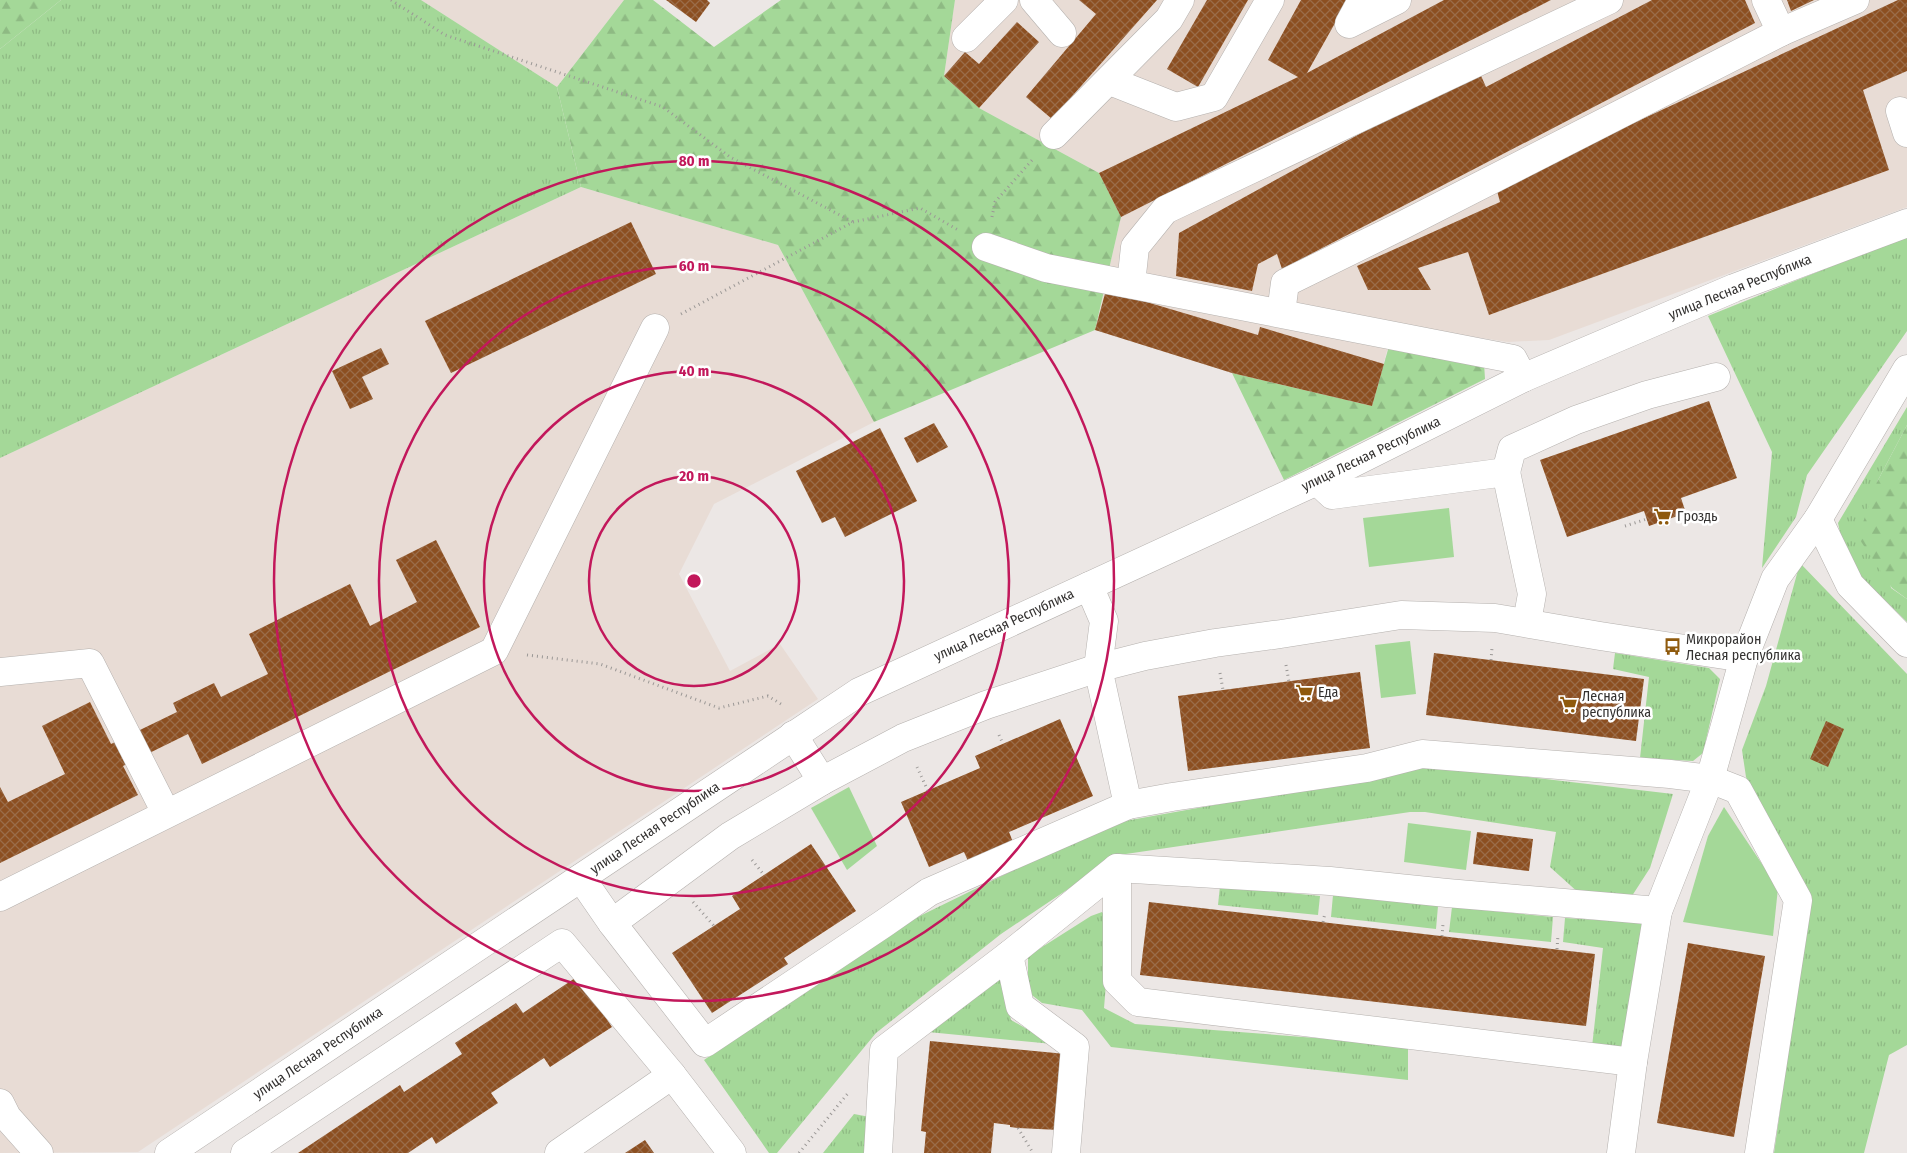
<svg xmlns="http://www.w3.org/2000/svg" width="1907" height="1153" font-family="'Fira Sans Condensed',sans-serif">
<defs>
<pattern id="grass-tufts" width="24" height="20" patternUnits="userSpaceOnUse" patternTransform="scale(1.25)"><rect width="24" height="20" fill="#a4d898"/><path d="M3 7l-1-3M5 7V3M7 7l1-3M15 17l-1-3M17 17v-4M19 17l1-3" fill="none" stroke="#8eba83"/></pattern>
<pattern id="forest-firs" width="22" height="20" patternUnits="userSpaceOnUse" patternTransform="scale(1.25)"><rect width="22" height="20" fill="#a4d898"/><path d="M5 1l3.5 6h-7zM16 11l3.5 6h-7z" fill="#8eba83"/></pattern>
<pattern id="building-cross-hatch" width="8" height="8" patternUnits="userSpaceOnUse" patternTransform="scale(1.25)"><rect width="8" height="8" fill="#8c4f21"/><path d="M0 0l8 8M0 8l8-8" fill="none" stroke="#9a6c49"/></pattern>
</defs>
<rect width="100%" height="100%" fill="#ece7e5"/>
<g fill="#e8dcd5">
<path d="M421,0h203l-67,87z"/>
<path d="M955,0h952v207l-358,133 -41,2 -114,-17 -22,81 -140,-33 -137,-43 26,-113 -22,-44 -120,-65 -35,-32z"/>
<path d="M581,187l197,58 96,177 -160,82 -35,70 51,97 50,-27 38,55 -680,453 -138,1v-695z"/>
</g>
<g fill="url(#grass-tufts)">
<path d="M61,0h360l136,87 24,100 -581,271v-409z"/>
<path d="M1907,236v95l-100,144 -11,42 -34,51 10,-116 -64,-136z"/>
<path d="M1907,407v18l-30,57 14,106 16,11v23l-49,-48 -15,-27 -5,-24z"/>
<path d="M1800,563l107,111v371l-18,10 -25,98h-90l36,-254 -64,-122 -4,-27 24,-64z"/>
<path d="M1615,653l94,15 11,11 -17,74 -10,8 -53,-3 9,-81 -36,-8z"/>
<path d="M1434,766l239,28 -23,74 -20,31 -49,-4 -31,-28 6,-35 -131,-20h-15l-291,43 -118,79 -125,99 -99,120h-8l-65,-93 181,-127 223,-109z"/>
<path d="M1220,886l100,10 -2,19 -100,-10z"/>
<path d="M1333,895l105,11 -2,23 -105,-12z"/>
<path d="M1452,907l101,10 -2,25 -102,-10z"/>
<path d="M1102,912l9,12 -7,84 31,16 273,21v35l-297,-33 -29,-37 -40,-7 -14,-11v-36l63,-40z"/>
<path d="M1565,918l82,5 -21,129 -34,-5 11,-99 -40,-6z"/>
<path d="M999,973l12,47 42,24 -125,-12z"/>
<path d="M854,1114l16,3 -3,36h-44z"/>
</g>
<g fill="url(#forest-firs)">
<path d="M0,0h61l-61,49z"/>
<path d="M624,0h29l61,47 67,-47h174l-11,76 35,32 120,65 22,44 -26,113 -221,92 -96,-177 -197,-58 -24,-100z"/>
<path d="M1389,346l95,17 1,16 -201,101 -52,-107 140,33z"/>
<path d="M1907,425v174l-15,-11 -34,-51 19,-55z"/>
</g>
<g fill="#a4d898">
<path d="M1449,508l5,49 -85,10 -6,-49z"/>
<path d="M1410,641l6,53 -35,4 -6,-53z"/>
<path d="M849,787l28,59 -30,24 -36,-62z"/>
<path d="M1724,807l54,81 -5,48 -90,-14 25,-86z"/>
<path d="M1408,823l63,8 -5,39 -62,-8z"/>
</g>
<g fill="url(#building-cross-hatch)">
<path d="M666,0h41l3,3 -14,19z"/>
<path d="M1079,0h78l-105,119 -26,-22 70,-83z"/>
<path d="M1207,0h41l-50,87 -31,-18z"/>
<path d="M1301,0h47l-41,73 137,-73h107l-430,217 -22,-44 199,-96 -30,-17z"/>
<path d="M1652,0h93l10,23 -473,246 -5,-15 -19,10 -6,27 -76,-15 3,-43 299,-164 8,18z"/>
<path d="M1787,0h27l-23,11z"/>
<path d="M1898,0h9v71l-44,19 26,80 -400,145 -21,-63 -50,16 13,22h-63l-11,-24 143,-64 -4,-15z"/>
<path d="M1017,22l22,20 -60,66 -35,-32 21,-24 14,12z"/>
<path d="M631,222l25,52 -205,99 -26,-52z"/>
<path d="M1106,290l152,45 2,-8 124,37 -12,42 -140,-33 -137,-43z"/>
<path d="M381,348l8,16 -27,13 11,22 -23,10 -18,-38z"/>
<path d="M1709,401l28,77 -56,20 5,15 -37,13 -5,-15 -77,26 -27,-77z"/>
<path d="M934,423l14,24 -31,16 -13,-25z"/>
<path d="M880,428l37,73 -72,36 -10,-20 -13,6 -26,-52z"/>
<path d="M436,540l44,87 -278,137 -14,-30 -65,32 15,29 -138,68v-76l8,15 57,-28 -23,-48 48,-24 21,42 66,-32 -4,-9 41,-20 7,14 47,-23 -19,-40 101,-50 20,42 47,-24 -21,-42z"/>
<path d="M1434,653l210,26 -8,62 -210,-26z"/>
<path d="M1360,672l10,76 -182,23 -10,-75z"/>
<path d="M1060,719l33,77 -84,36 4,10 -45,19 -4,-9 -35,15 -28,-65 79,-34 -5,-12z"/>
<path d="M1826,721l18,8 -16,38 -18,-8z"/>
<path d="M1477,832l56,7 -4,32 -56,-7z"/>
<path d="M811,844l45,67 -72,47 4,6 -76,49 -40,-60 68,-44 -8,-13z"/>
<path d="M1149,902l446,52 -9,72 -446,-51z"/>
<path d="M1688,943l77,13 -31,181 -77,-14z"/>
<path d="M578,976l34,51 -62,40 -6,-9 -53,35 7,10 -62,41 -4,-7 -24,16h-110l102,-68 4,7 58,-38 -7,-11 61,-40 7,10z"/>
<path d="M930,1041l136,13 -7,76 -41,-2 -8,-1v-2l-16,-2 -3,30h-67l2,-21 -5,-1z"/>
<path d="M645,1140l9,13h-29z"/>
</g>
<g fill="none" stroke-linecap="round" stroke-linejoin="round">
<defs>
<g id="minor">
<path d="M1034,0l28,33"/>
<path d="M1362,0l-13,24 48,-24"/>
<path d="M1766,0l15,32 74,-32"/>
<path d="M966,38l38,-38"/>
<path d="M1110,81l66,26 38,-10 56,-97"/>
<path d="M1900,111l7,22"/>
<path d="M1054,135l115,-116 11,-19"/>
<path d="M986,247l60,21 467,91 10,19"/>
<path d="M1131,284l4,-37 30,-37 444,-210"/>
<path d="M1281,313l4,-30 118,-58 378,-193"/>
<path d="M1506,472l6,-23 64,-29 71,-25 69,-18"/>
<path d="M1317,481l15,14 174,-23 26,122 -5,28"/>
<path d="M1818,519l32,66 57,58"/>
<path d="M1089,586l15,35 -6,47 30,137"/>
<path d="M0,672l90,-9 76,150"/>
<path d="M793,735l29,46"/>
<path d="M1117,868v113l21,21 495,60"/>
<path d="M581,878l31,45 93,120 178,-119 46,-32 199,-87 44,-8 195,-29 55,-14 248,20 40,5 28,11 60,110 -39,253"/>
<path d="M0,897l494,-246 161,-323"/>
<path d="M612,923l118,-87 92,-55 81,-43 83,-33 112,-37 47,-12 70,-13 66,-9 120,-19 94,3 105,18 144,22"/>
<path d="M1009,955l11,51 55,41 -9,106"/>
<path d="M0,1103l7,14 32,36"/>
<path d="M169,1153l690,-461 458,-211 206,-103 211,-90 173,-65"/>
<path d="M245,1153l317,-210 110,132 60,78"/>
<path d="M559,1153l113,-78"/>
<path d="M878,1153l6,-103 125,-95 108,-87 213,13 117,12 211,18"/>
<path d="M1621,1153l12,-91 25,-151 52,-132 34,-121 31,-79 43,-60 89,-150"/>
</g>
</defs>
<use href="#minor" stroke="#b5b1ae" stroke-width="29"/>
<g stroke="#9b9896" stroke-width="3" stroke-dasharray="1 4" stroke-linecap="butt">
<path d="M391,0l54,35 218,72 67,50 123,65"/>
<path d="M992,217l3,-15 39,-44"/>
<path d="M681,314l172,-92 67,-14 40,23"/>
<path d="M1625,526l22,-7"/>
<path d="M527,655l73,9 119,44 49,-12 13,8"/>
<path d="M1491,660l1,-12"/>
<path d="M1286,665l3,17"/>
<path d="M1220,673l3,17"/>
<path d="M999,735l4,9"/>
<path d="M917,767l11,24"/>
<path d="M752,860l12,15"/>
<path d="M693,902l21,24"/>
<path d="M1323,922l2,-9"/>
<path d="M1442,936l1,-12"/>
<path d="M1557,949l1,-14"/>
<path d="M1018,1128l15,25"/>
<path d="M799,1153l50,-61"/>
</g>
<use href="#minor" stroke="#fff" stroke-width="28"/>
</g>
<g fill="none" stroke="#c2185b" stroke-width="2.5">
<circle cx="694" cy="581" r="105"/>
<circle cx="694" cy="581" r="210"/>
<circle cx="694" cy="581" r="315"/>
<circle cx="694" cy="581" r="420"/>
</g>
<defs>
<symbol id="supermarket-bare" viewBox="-9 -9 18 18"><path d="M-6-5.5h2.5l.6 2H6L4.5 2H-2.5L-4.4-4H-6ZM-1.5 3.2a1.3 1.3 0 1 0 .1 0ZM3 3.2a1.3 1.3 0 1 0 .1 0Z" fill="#8f5a0d" stroke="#fff" stroke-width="2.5" paint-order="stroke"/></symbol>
<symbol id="bus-bare" viewBox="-9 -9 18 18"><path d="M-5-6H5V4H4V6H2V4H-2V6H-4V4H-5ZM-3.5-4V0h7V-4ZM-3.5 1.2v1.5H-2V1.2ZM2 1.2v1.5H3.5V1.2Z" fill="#8f5a0d" stroke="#fff" stroke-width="2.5" paint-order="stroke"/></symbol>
</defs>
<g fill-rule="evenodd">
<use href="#supermarket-bare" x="1650" y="504" width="25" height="25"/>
<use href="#bus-bare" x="1660" y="634" width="25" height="25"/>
<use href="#supermarket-bare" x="1292" y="680" width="25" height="25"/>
<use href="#supermarket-bare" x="1556" y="692" width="25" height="25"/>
</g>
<g text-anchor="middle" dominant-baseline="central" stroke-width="5" stroke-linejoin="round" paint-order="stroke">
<g font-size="14" fill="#333130" stroke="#fff">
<text transform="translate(1740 287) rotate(-22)">улица Лесная Республика</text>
<text transform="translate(1371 454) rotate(-26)">улица Лесная Республика</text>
<text transform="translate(1004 625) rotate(-25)">улица Лесная Республика</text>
<text transform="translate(655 828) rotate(-34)">улица Лесная Республика</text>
<text transform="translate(318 1053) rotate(-34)">улица Лесная Республика</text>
</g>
<g font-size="14" fill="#333130" stroke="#fff" text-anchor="start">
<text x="1677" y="516">Гроздь</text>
<text x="1686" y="639">Микрорайон<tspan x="1686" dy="16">Лесная республика</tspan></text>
<text x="1318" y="692">Еда</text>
<text x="1582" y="696">Лесная<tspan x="1582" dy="16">республика</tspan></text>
</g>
</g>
<circle cx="694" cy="581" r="8" fill="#c2185b" stroke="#fff" stroke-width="2.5"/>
<g font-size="15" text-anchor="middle" font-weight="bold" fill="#c2185b" stroke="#fff" stroke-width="5" stroke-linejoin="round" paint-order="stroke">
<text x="694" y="166">80 m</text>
<text x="694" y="271">60 m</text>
<text x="694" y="376">40 m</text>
<text x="694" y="481">20 m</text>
</g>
</svg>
